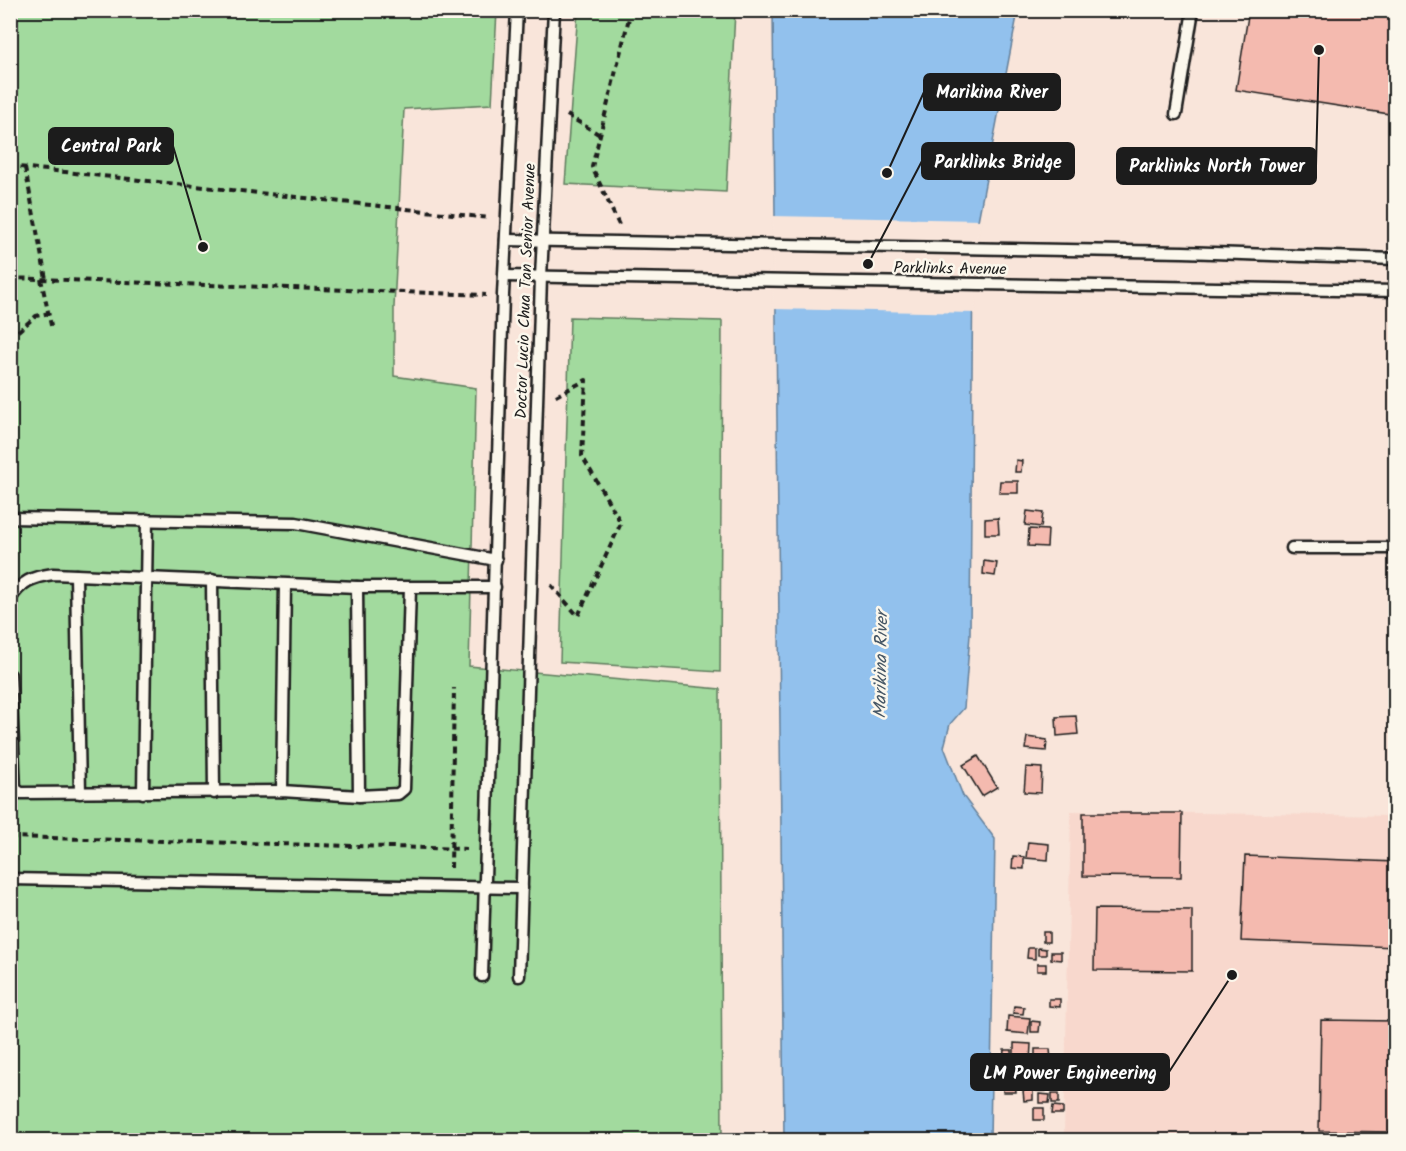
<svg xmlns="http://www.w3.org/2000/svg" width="1406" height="1151" font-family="Kalam,sans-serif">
<rect width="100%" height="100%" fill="#f9e5da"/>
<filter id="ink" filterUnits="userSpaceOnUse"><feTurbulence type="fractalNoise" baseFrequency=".0167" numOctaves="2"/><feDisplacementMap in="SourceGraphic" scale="12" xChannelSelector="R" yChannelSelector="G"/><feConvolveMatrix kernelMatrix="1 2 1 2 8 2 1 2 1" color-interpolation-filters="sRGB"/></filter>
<g filter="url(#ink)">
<path fill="#f8d8cd" d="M1071,811l324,5v324l-331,-5z"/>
<g fill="#a2da9e" stroke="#5f7b5d" stroke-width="1.5">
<path d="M11,11h486l-5,93 -88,5 -10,198v69l82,12 -7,278 251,23 2,451h-711z"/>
<path d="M578,11h157l-9,181 -161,-8z"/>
<path d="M570,317l152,4 -2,351 -160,-10z"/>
</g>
<path fill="#92c1ed" stroke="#637f99" stroke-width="1.5" d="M773,11h245l-45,236 -3,388 -6,73 -14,16 -6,23 19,49 32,43 -5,301h-206z"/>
<path fill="#f9e5da" d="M772,216l209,4 -5,27 -1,66 -202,-4z"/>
<g fill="#f4baaf" stroke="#1c1c1c" stroke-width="1.5">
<path d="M1249,10h147v105l-160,-25z"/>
<path d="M1016,460l6,1 -1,11h-6z"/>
<path d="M1000,481h18v12h-19z"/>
<path d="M1027,511l16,2 -2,14 -16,-2z"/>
<path d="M998,518l1,16h-14v-15z"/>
<path d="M1029,529l19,1 -1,17 -19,-1z"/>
<path d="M984,561l13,2 -2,13 -12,-2z"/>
<path d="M1076,716l2,18 -21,2 -1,-19z"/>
<path d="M1027,737l20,3 -1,11 -21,-2z"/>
<path d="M978,756l19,31 -15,9 -19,-31z"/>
<path d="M1026,767l16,1 -1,25 -17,-1z"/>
<path d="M1083,813h99l-1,64 -98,-1z"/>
<path d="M1028,842l21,2 -1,16 -22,-2z"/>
<path d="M1013,856l11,1v12l-12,-1z"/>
<path d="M1245,856l151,6v85l-155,-6z"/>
<path d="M1095,909l97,1v61l-98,-1z"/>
<rect x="1043" y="932" width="6" height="10"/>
<path d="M1028,948h7v11l-8,-1z"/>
<path d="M1038,948l8,1v6h-8z"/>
<path d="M1051,952h10v8l-10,-1z"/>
<rect x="1037" y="964" width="9" height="7"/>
<path d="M1049,999h11v8l-11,-1z"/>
<path d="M1014,1006l10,1 -1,7 -10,-1z"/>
<path d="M1008,1016l22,2 -2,16 -21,-2z"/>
<path d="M1321,1020l75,1v111l-77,-1z"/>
<path d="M1031,1021l9,1 -1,10h-8z"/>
<path d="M1014,1043l17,1 -1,18h-16z"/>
<path d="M1035,1049h15l1,11 -16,1z"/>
<path d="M1004,1050h8v12l-9,-1z"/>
<path d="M1038,1067l10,1 -2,23h-10z"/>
<path d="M1015,1080l1,12h-13l-1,-11z"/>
<path d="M1023,1090h10v10l-9,1z"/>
<rect x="1052" y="1093" width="7" height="10"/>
<path d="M1039,1094l11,1 -1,8h-10z"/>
<path d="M1053,1106l10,1v7h-11z"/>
<rect x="1034" y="1108" width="10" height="12"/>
</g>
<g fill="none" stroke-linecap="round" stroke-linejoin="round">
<defs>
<g id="lane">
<path d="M1176,114l17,-104"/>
<path d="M506,240l677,12 213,7"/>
<path d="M504,276l892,15"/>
<path d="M10,518l286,5 200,37"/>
<path d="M1292,548h104"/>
<path d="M76,575l4,218"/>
<path d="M212,580l2,213"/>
<path d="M357,587l2,209"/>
<path d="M10,599c12,-18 22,-22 43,-25l304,13h138"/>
<path d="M10,675l5,114 6,4 261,-2 77,5 39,-2 6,-5 6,-201"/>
<path d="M282,791l3,-206"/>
<path d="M143,793l4,-273"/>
<path d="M10,879l512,9"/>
<path d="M482,976l21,-681 14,-285"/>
<path d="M519,976l22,-699 13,-267"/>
</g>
</defs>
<use href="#lane" stroke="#1c1c1c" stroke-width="15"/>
<g stroke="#1c1c1c" stroke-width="4" stroke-dasharray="6 4.5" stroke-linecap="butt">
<path d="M567,115l33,20"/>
<path d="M10,166l480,52"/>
<path d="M25,168l21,111"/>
<path d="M619,225l-27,-58 39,-157"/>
<path d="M10,278l476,17"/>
<path d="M41,279l11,51"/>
<path d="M10,338l26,-22 13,-3"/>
<path d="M551,585l27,31 43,-93 -39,-67 4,-76 -30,16"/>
<path d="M10,837l457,12"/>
<path d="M451,868l3,-180"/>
</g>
<use href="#lane" stroke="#fbf7ec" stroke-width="10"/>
</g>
</g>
<g text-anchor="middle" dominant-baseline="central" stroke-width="5" stroke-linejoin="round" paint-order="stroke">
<g font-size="16" fill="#1c1c1c" stroke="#fbf7ec">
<text transform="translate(950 269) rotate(1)">Parklinks Avenue</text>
<text transform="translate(526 291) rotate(-88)">Doctor Lucio Chua Tan Senior Avenue</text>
</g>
<g font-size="18" font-style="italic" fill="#455665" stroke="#fbf7ec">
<text transform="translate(882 665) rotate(-89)">Marikina River</text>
</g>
</g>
<path fill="none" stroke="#1c1c1c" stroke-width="2" d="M887 173L924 92M203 247L173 146M868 264L922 161M1319 50L1316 166M1232 975L1169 1072"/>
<g fill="#1c1c1c" stroke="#fbf7ec" stroke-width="2">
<circle cx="887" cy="173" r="6"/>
<circle cx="203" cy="247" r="6"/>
<circle cx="868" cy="264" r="6"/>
<circle cx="1319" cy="50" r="6"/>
<circle cx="1232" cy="975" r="6"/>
</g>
<g fill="#1c1c1c" stroke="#1c1c1c" stroke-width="2">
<rect x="924" y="74" width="136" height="36" rx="6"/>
<rect x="49" y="128" width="124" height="36" rx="6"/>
<rect x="922" y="143" width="152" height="36" rx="6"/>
<rect x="1117" y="148" width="199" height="36" rx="6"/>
<rect x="971" y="1054" width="198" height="36" rx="6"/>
</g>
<g font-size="18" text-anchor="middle" font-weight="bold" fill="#fff">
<text x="992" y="98">Marikina River</text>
<text x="111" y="152">Central Park</text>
<text x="998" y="168">Parklinks Bridge</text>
<text x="1217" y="172">Parklinks North Tower</text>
<text x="1070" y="1079">LM Power Engineering</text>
</g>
<rect width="1406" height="1151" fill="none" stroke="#fbf7ec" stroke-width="36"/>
<rect x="18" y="18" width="1370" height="1115" fill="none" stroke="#1c1c1c" stroke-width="2" filter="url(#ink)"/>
</svg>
